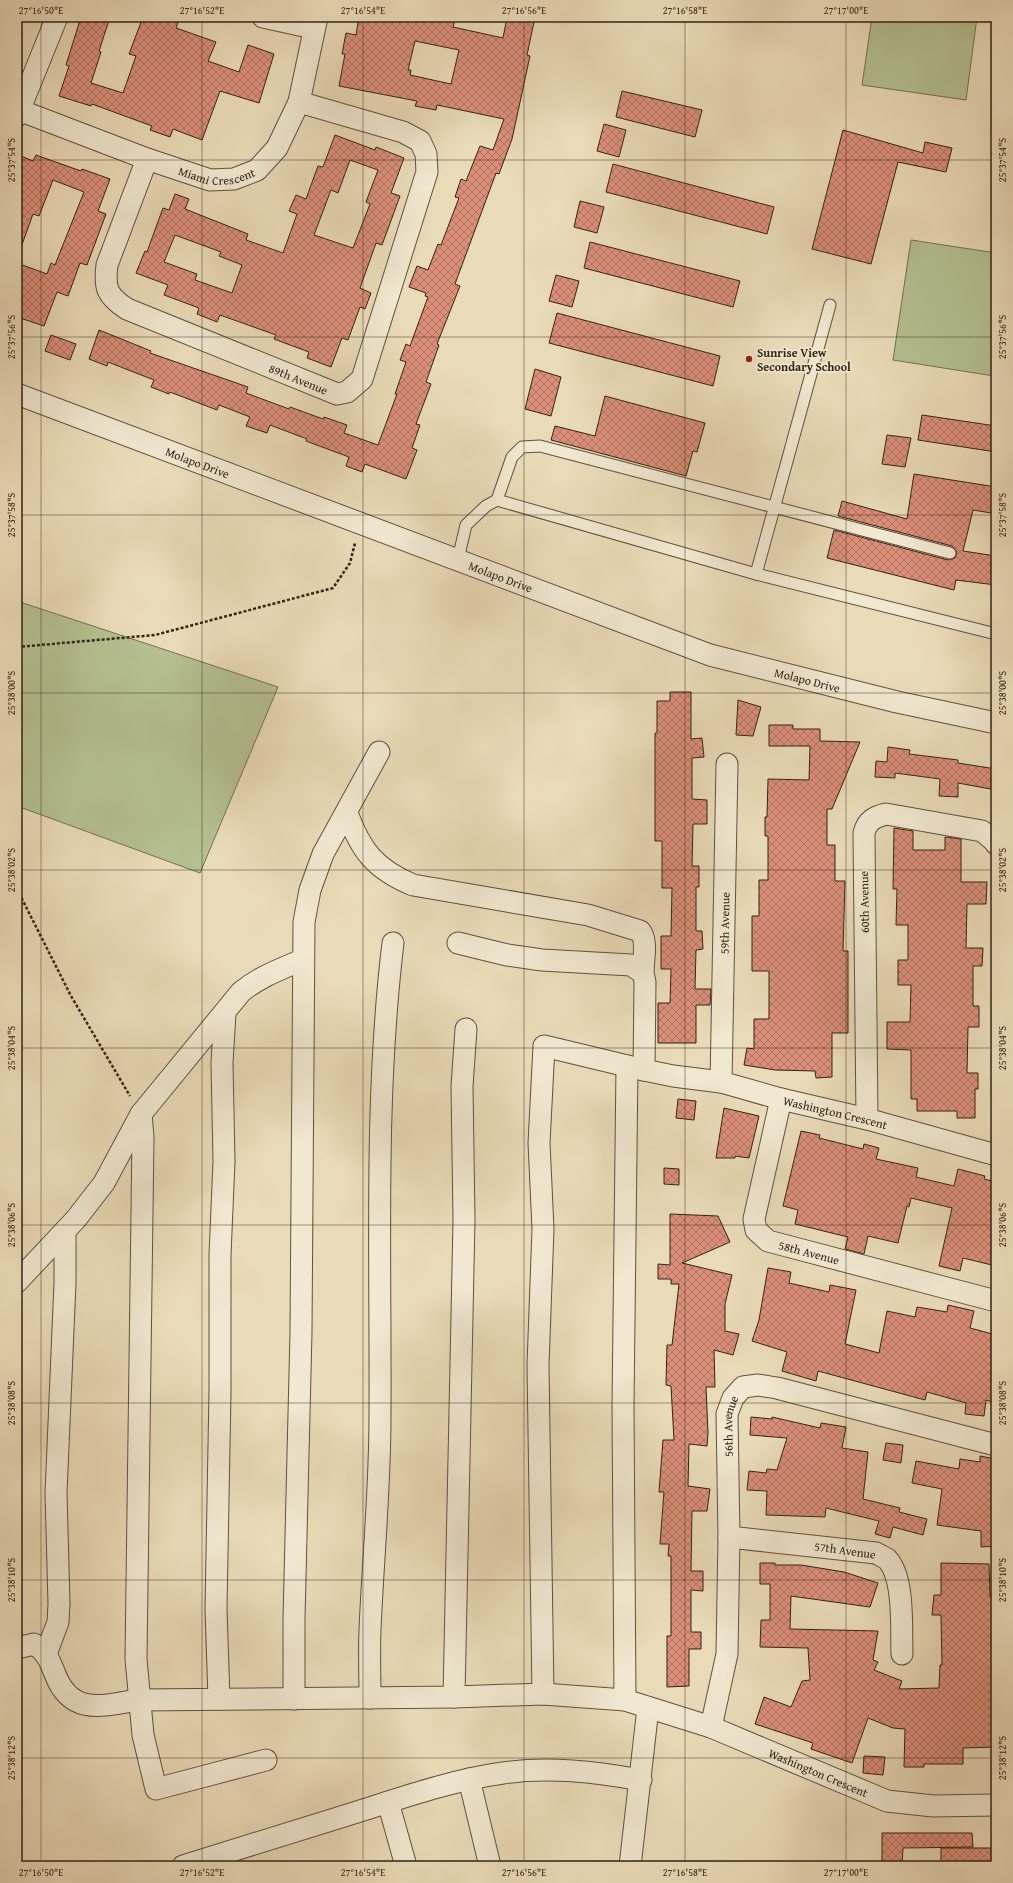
<svg xmlns="http://www.w3.org/2000/svg" width="1013" height="1883" font-family="'Gentium Book Plus',serif">
<defs>
<pattern id="building-cross-hatch" width="8" height="8" patternUnits="userSpaceOnUse"><rect width="8" height="8" fill="#db8f79"/><path d="M0 0l8 8M0 8l8-8" fill="none" stroke="#b27462"/></pattern>
</defs>
<rect width="100%" height="100%" fill="#eadbb8"/>
<filter id="stains"><feTurbulence type="fractalNoise" baseFrequency=".005" numOctaves="4"/><feColorMatrix values="0 0 0 0 .2 0 0 0 0 .09 0 0 0 0 .02 0 0 0 .5 -.17"/></filter>
<radialGradient id="worn" r=".72"><stop offset=".6" stop-color="#630" stop-opacity="0"/><stop offset="1" stop-color="#630" stop-opacity=".3"/></radialGradient>
<g fill="#b5c090" stroke="#737252">
<path d="M872,17h105l-11,83 -104,-15z"/>
<path d="M911,240l85,13v110l-2,13 -101,-16z"/>
<path d="M17,601l261,86 -78,186 -183,-67z"/>
</g>
<g fill="url(#building-cross-hatch)" stroke="#312314" fill-rule="evenodd">
<path d="M81,17h29l-11,34 2,1 -10,31 32,10 13,-37 -7,-2 14,-37h37l-4,11 40,14 -8,19 31,11 9,-27 26,9 -15,49 -39,-12 -18,49 -29,-11 -3,8 -20,-7 2,-4 -60,-22 -1,2 -32,-10 10,-30 -3,-1z"/>
<path d="M359,17h60l17,4 1,-4h8l10,2 -2,8 50,11 4,-21h28l-8,38 3,1 -18,83 -13,35 -3,-1 -41,111 5,2 -23,58 2,1 -13,37 5,2 -15,40 4,1 -8,23 5,2 -11,29 -41,-15 -3,8 -16,-6 3,-9 -43,-16 1,-2 -37,-14 -3,8 -21,-7 4,-9 -31,-12 -2,5 -47,-18 -1,2 -18,-7 3,-7 -46,-18 -1,4 -18,-7 10,-29 52,21 -1,2 98,34 -2,6 43,16 1,-2 33,12 1,-2 23,8 -3,8 34,12 19,-51h-2l11,-32 -6,-2 6,-16 4,2 18,-49 -3,-1 1,-3 -17,-6 8,-21 11,4 10,-26 3,1 18,-47 -4,-1 6,-18 5,2 14,-35 13,4 11,-31 -67,-14 -1,5 -21,-4 2,-5 -78,-15 6,-32h-3l4,-21 10,2zM415,41l44,9 -8,34 -41,-9 1,-5h-3z"/>
<path d="M622,91l80,19 -7,27 -79,-20z"/>
<path d="M604,124l22,6 -7,27 -22,-6z"/>
<path d="M843,130l80,23 2,-11 27,6 -6,24 -48,-10 -27,102 -59,-15z"/>
<path d="M335,135l40,15 1,-3 28,11 -13,35 9,3 -18,49 -6,-2 -16,45 11,5 -6,16 -5,-2 -12,33 -6,-2 -11,29 -24,-9 2,-6 -35,-13 2,-4 -56,-20 -3,7 -20,-8 2,-6 -35,-13 4,-10 -32,-12 9,-22 2,1 16,-44 6,2 6,-16 14,5 -4,10 63,25 -2,6 37,13 14,-39 -8,-3 7,-16 10,4 12,-33 5,1zM350,160l28,10 -12,32 4,2 -17,44 -39,-13 17,-45 7,3zM175,235l46,17 -2,4 23,9 -10,28 -37,-13 2,-6 -33,-12z"/>
<path d="M36,155l45,16 1,-2 28,10 -12,32 8,3 -19,51 -7,-2 -12,33 -11,-4 -13,34 -27,-9v-54l30,11 4,-11 4,2 29,-73 -31,-12 -14,36 -6,-2 -14,39h-2v-86l4,-11 12,5z"/>
<path d="M613,164l161,43 -7,27 -161,-42z"/>
<path d="M580,201l24,6 -7,26 -23,-6z"/>
<path d="M590,242l150,39 -7,26 -149,-39z"/>
<path d="M556,275l23,6 -7,26 -23,-6z"/>
<path d="M557,313l163,43 -7,30 -164,-43z"/>
<path d="M51,335l25,9 -6,16 -25,-9z"/>
<path d="M535,369l26,8 -10,39 -26,-7z"/>
<path d="M605,396l100,27 -8,29 -4,-1 -7,25 -135,-36 4,-14 40,10z"/>
<path d="M922,415l74,11v26l-78,-12z"/>
<path d="M887,435l24,3 -6,29 -23,-3z"/>
<path d="M914,474l82,13 -5,26 -18,-3 -10,41 33,5v29l-40,-5 -2,10 -127,-32 7,-28 114,30 7,-2 2,-6 -5,-6 -114,-30 4,-15 65,18z"/>
<path d="M670,692h21v47l11,-1 2,19 -12,1v41l15,1v24h-14l-1,42h7v21h-3v44h6l1,18 -7,1 -1,39h16l-1,16h-14v38h-38v-40h12l1,-34h-10v-33h10l1,-48h-10v-47h-7v-108h2v-32h13z"/>
<path d="M738,700l23,7 -8,29 -17,-1z"/>
<path d="M769,725h24v4h27v12l40,1 -28,67h-5v36h8v36h10l-2,70h5v82h-16v44l-16,1 -1,-7 -40,-1 -31,-5 3,-17 7,1v-30h15v-48h-17v-55h7v-36h9v-44h-3v-19h2l1,-38 41,1 1,-34h-41z"/>
<path d="M888,747l22,3 -1,4 49,6v3l38,6v21l-38,-7v14l-19,-1 1,-17 -45,-6v5l-20,-1 1,-16 11,1z"/>
<path d="M894,828l19,3v19h32v-13l16,2v43h26l-1,22h-19l-1,44h17l-1,18h-9v40h6v21h-11l-1,46h11v16h-3v29h-18v-7h-40v-12h-6v-49l-24,-1v-27h23l1,-37h-13v-25h10v-35h-12l1,-36h-4z"/>
<path d="M678,1099l18,2 -2,19 -18,-2z"/>
<path d="M724,1108l35,8 -10,42 -14,-2v2h-19z"/>
<path d="M801,1131l19,4 -1,3 44,11 1,-5 15,4 -3,11 42,9 -2,9 38,9 4,-17 27,7 -1,3 12,3v37l-3,14 3,1v32l-33,-8 -3,13 -21,-5 13,-58 -41,-10 -2,9 -2,-1 -9,37 -30,-7 -4,18 -19,-5 3,-12 -53,-13 3,-14 -15,-4z"/>
<path d="M664,1168l15,1v16l-15,-1z"/>
<path d="M670,1214l48,2 12,26 -48,21 50,12 -7,29v27l14,3 -6,21 -19,-5 1,37h-9l2,46 -1,13 -18,-2 -1,42 22,3 -3,22h-15l-1,60h12v20l-12,-1v42h10v17h-12v37l-22,1v-51h4v-80h-3l1,-12h-9l4,-52h-5l4,-52h11l-3,-54 -5,-1 1,-40h5l7,-61h-8v-5h-13v-15l12,1z"/>
<path d="M768,1268l23,4 -2,11 40,9 1,-7 26,5 -11,54 34,9 8,-42 28,6 2,-10 30,5 1,-7 26,6 -4,17 26,7v68l-10,-3 -2,16 -19,-2 1,-11 -39,-11 -2,8 -107,-29 -2,10 -34,-10 5,-19 -35,-11 7,-21z"/>
<path d="M751,1417l21,2v-2l48,11 1,-5 25,4 -4,21 26,4 -5,47 37,9 -1,4 28,7 -4,16 -30,-8 -3,11 -15,-4 4,-13 -53,-13 -1,9 -59,-2 1,-24 -20,-1 2,-19 17,2 1,-4 10,1 10,-32 -37,-3z"/>
<path d="M886,1443l17,2 -2,18 -18,-3z"/>
<path d="M980,1456l16,3v87l-15,1v-16l-44,-6 5,-36 -30,-6 4,-22 43,8 1,-10 20,3z"/>
<path d="M760,1563h15v2h26l43,7 34,11 -8,24 -79,-11 -1,33 88,2 -5,29 5,2 -4,8 28,11 -3,8 40,-1 1,-23h2l-1,-50h-9l2,-20h7v-32l48,1 1,32h6v151l-33,1v16h-39v3h-20l1,-38 -12,-1 -25,-10 -16,45 -41,-14 2,-6 -58,-19 9,-27 27,10 11,-26 8,-1 -2,-32 -48,-1 1,-27h9v-36h-10z"/>
<path d="M864,1756l21,1 -2,18 -20,-2z"/>
<path d="M882,1833h90l1,14 -70,1 -1,18h-20z"/>
<path d="M941,1848h55v16l-55,2z"/>
</g>
<g fill="none" stroke-linecap="round" stroke-linejoin="round">
<defs>
<g id="service">
<path d="M497,500l15,-43 10,-10 18,-1 410,107"/>
<path d="M458,559l8,-34 20,-19 11,-6 259,74 240,60"/>
<path d="M756,574l74,-269"/>
</g>
<g id="minor">
<path d="M263,17l50,11"/>
<path id="s1" d="M19,110l128,49 63,21 24,-1 23,-9 20,-22 22,-46 18,-85"/>
<path d="M17,116l40,-99"/>
<path id="s2" d="M147,159l-40,106c-3,23 0,31 20,44l210,85 10,-2 15,-13 65,-207 -1,-18 -6,-13 -17,-9 -104,-30"/>
<path id="s3" d="M17,394l693,261 187,47 99,21"/>
<path d="M347,813c14,38 28,56 66,72l175,30 52,16c8,9 3,30 3,42"/>
<path id="s4" d="M458,943l49,12 35,5 89,5 12,8 2,9 -1,88 29,6 48,6 60,17 86,20 129,36"/>
<path id="s5" d="M721,1082l6,-318"/>
<path id="s6" d="M781,1099l-27,120 2,11 12,11 228,60"/>
<path d="M141,1114l2,23 -7,522 7,76 13,54 110,-29"/>
<path d="M867,1119l-3,-286c3,-12 10,-16 22,-19l96,17 12,10 2,3"/>
<path d="M17,1282l59,-63 28,-36 37,-69 100,-122c18,-15 40,-23 61,-32"/>
<path d="M729,1537l147,16c3,2 8,4 11,6 18,19 14,70 15,95"/>
<path id="s7" d="M17,1648l17,-4c12,7 16,17 21,30 16,42 47,32 83,26l316,-3 89,-3 82,6 86,27 176,74 46,5 63,-1"/>
<path d="M46,1654l12,-32 1,-18 -3,-111 9,-210v-52"/>
<path d="M543,1694l-5,-329 5,-136 -4,-86 5,-97 100,24"/>
<path d="M454,1697l10,-477 -2,-134 4,-57"/>
<path d="M370,1698c0,-22 -1,-45 0,-68 3,-71 10,-141 10,-213 1,-157 -6,-317 13,-474"/>
<path d="M219,1699l-3,-90 4,-218v-136l4,-94 -2,-98 3,-50"/>
<path d="M294,1699v-80l7,-287 3,-410 6,-32 13,-36 56,-102"/>
<path d="M625,1700l-2,-294 4,-340"/>
<path id="s8" d="M711,1727l16,-73 2,-117 -2,-123 6,-16 10,-11 15,-2 19,3 219,57"/>
<path d="M469,1779l21,87"/>
<path d="M388,1802l18,64"/>
<path d="M183,1866c58,-18 116,-36 174,-54 47,-15 96,-32 146,-39 45,-7 93,-1 138,7"/>
<path d="M630,1866l18,-158"/>
</g>
</defs>
<use href="#service" stroke="#5f513d" stroke-width="13"/>
<use href="#minor" stroke="#5f513d" stroke-width="23"/>
<g stroke="#312314" stroke-width="2.5" stroke-dasharray="3 2" stroke-linecap="butt">
<path d="M17,647l138,-12 178,-47 17,-25 5,-20"/>
<path d="M17,889l54,107 59,100"/>
</g>
<use href="#service" stroke="#f1e8d1" stroke-width="11"/>
<use href="#minor" stroke="#f1e8d1" stroke-width="21"/>
</g>
<path fill="none" stroke="#312314" stroke-width="1" stroke-opacity="0.45" d="M41,17v1849M202,17v1849M363,17v1849M524,17v1849M685,17v1849M846,17v1849M17,160h979M17,337h979M17,515h979M17,693h979M17,870h979M17,1048h979M17,1225h979M17,1403h979M17,1580h979M17,1758h979"/>
<circle fill="#8f2418" stroke="#f1e8d1" stroke-width="1.5" cx="749" cy="359" r="4"/>
<g text-anchor="middle" dominant-baseline="central" stroke-width="3.5" stroke-linejoin="round" paint-order="stroke">
<g font-size="12" fill="#312314" stroke="#f1e8d1">
<text stroke="none"><textPath href="#s1" startOffset="210">Miami Crescent</textPath></text>
<text stroke="none"><textPath href="#s2" startOffset="351">89th Avenue</textPath></text>
<text stroke="none"><textPath href="#s3" startOffset="193">Molapo Drive</textPath></text>
<text stroke="none"><textPath href="#s3" startOffset="517">Molapo Drive</textPath></text>
<text stroke="none"><textPath href="#s3" startOffset="841">Molapo Drive</textPath></text>
<text transform="translate(864 902) rotate(-91)">60th Avenue</text>
<text stroke="none"><textPath href="#s5" startOffset="159">59th Avenue</textPath></text>
<text stroke="none"><textPath href="#s4" startOffset="483">Washington Crescent</textPath></text>
<text stroke="none"><textPath href="#s6" startOffset="193">58th Avenue</textPath></text>
<text stroke="none"><textPath href="#s8" startOffset="303">56th Avenue</textPath></text>
<text transform="translate(845 1550) rotate(8)">57th Avenue</text>
<text stroke="none"><textPath href="#s7" startOffset="847">Washington Crescent</textPath></text>
</g>
<g font-size="12" font-weight="bold" fill="#312314" stroke="#f1e8d1" text-anchor="start">
<text x="757" y="352">Sunrise View<tspan x="757" dy="14">Secondary School</tspan></text>
</g>
</g>
<rect width="1013" height="1883" fill="none" stroke="#eadbb8" stroke-width="44"/>
<rect x="22" y="22" width="969" height="1839" fill="none" stroke="#312314" stroke-width="1.5"/>
<g font-size="10" text-anchor="middle" fill="#312314">
<text x="41" y="14">27°16'50"E</text>
<text x="202" y="14">27°16'52"E</text>
<text x="363" y="14">27°16'54"E</text>
<text x="524" y="14">27°16'56"E</text>
<text x="685" y="14">27°16'58"E</text>
<text x="846" y="14">27°17'00"E</text>
<text transform="translate(11 160) rotate(-90)" y="4">25°37'54"S</text>
<text transform="translate(1002 160) rotate(-90)" y="4">25°37'54"S</text>
<text transform="translate(11 337) rotate(-90)" y="4">25°37'56"S</text>
<text transform="translate(1002 337) rotate(-90)" y="4">25°37'56"S</text>
<text transform="translate(11 515) rotate(-90)" y="4">25°37'58"S</text>
<text transform="translate(1002 515) rotate(-90)" y="4">25°37'58"S</text>
<text transform="translate(11 693) rotate(-90)" y="4">25°38'00"S</text>
<text transform="translate(1002 693) rotate(-90)" y="4">25°38'00"S</text>
<text transform="translate(11 870) rotate(-90)" y="4">25°38'02"S</text>
<text transform="translate(1002 870) rotate(-90)" y="4">25°38'02"S</text>
<text transform="translate(11 1048) rotate(-90)" y="4">25°38'04"S</text>
<text transform="translate(1002 1048) rotate(-90)" y="4">25°38'04"S</text>
<text transform="translate(11 1225) rotate(-90)" y="4">25°38'06"S</text>
<text transform="translate(1002 1225) rotate(-90)" y="4">25°38'06"S</text>
<text transform="translate(11 1403) rotate(-90)" y="4">25°38'08"S</text>
<text transform="translate(1002 1403) rotate(-90)" y="4">25°38'08"S</text>
<text transform="translate(11 1580) rotate(-90)" y="4">25°38'10"S</text>
<text transform="translate(1002 1580) rotate(-90)" y="4">25°38'10"S</text>
<text transform="translate(11 1758) rotate(-90)" y="4">25°38'12"S</text>
<text transform="translate(1002 1758) rotate(-90)" y="4">25°38'12"S</text>
<text x="41" y="1876">27°16'50"E</text>
<text x="202" y="1876">27°16'52"E</text>
<text x="363" y="1876">27°16'54"E</text>
<text x="524" y="1876">27°16'56"E</text>
<text x="685" y="1876">27°16'58"E</text>
<text x="846" y="1876">27°17'00"E</text>
</g>
<rect width="100%" height="100%" filter="url(#stains)"/>
<rect width="100%" height="100%" fill="url(#worn)"/>
</svg>
